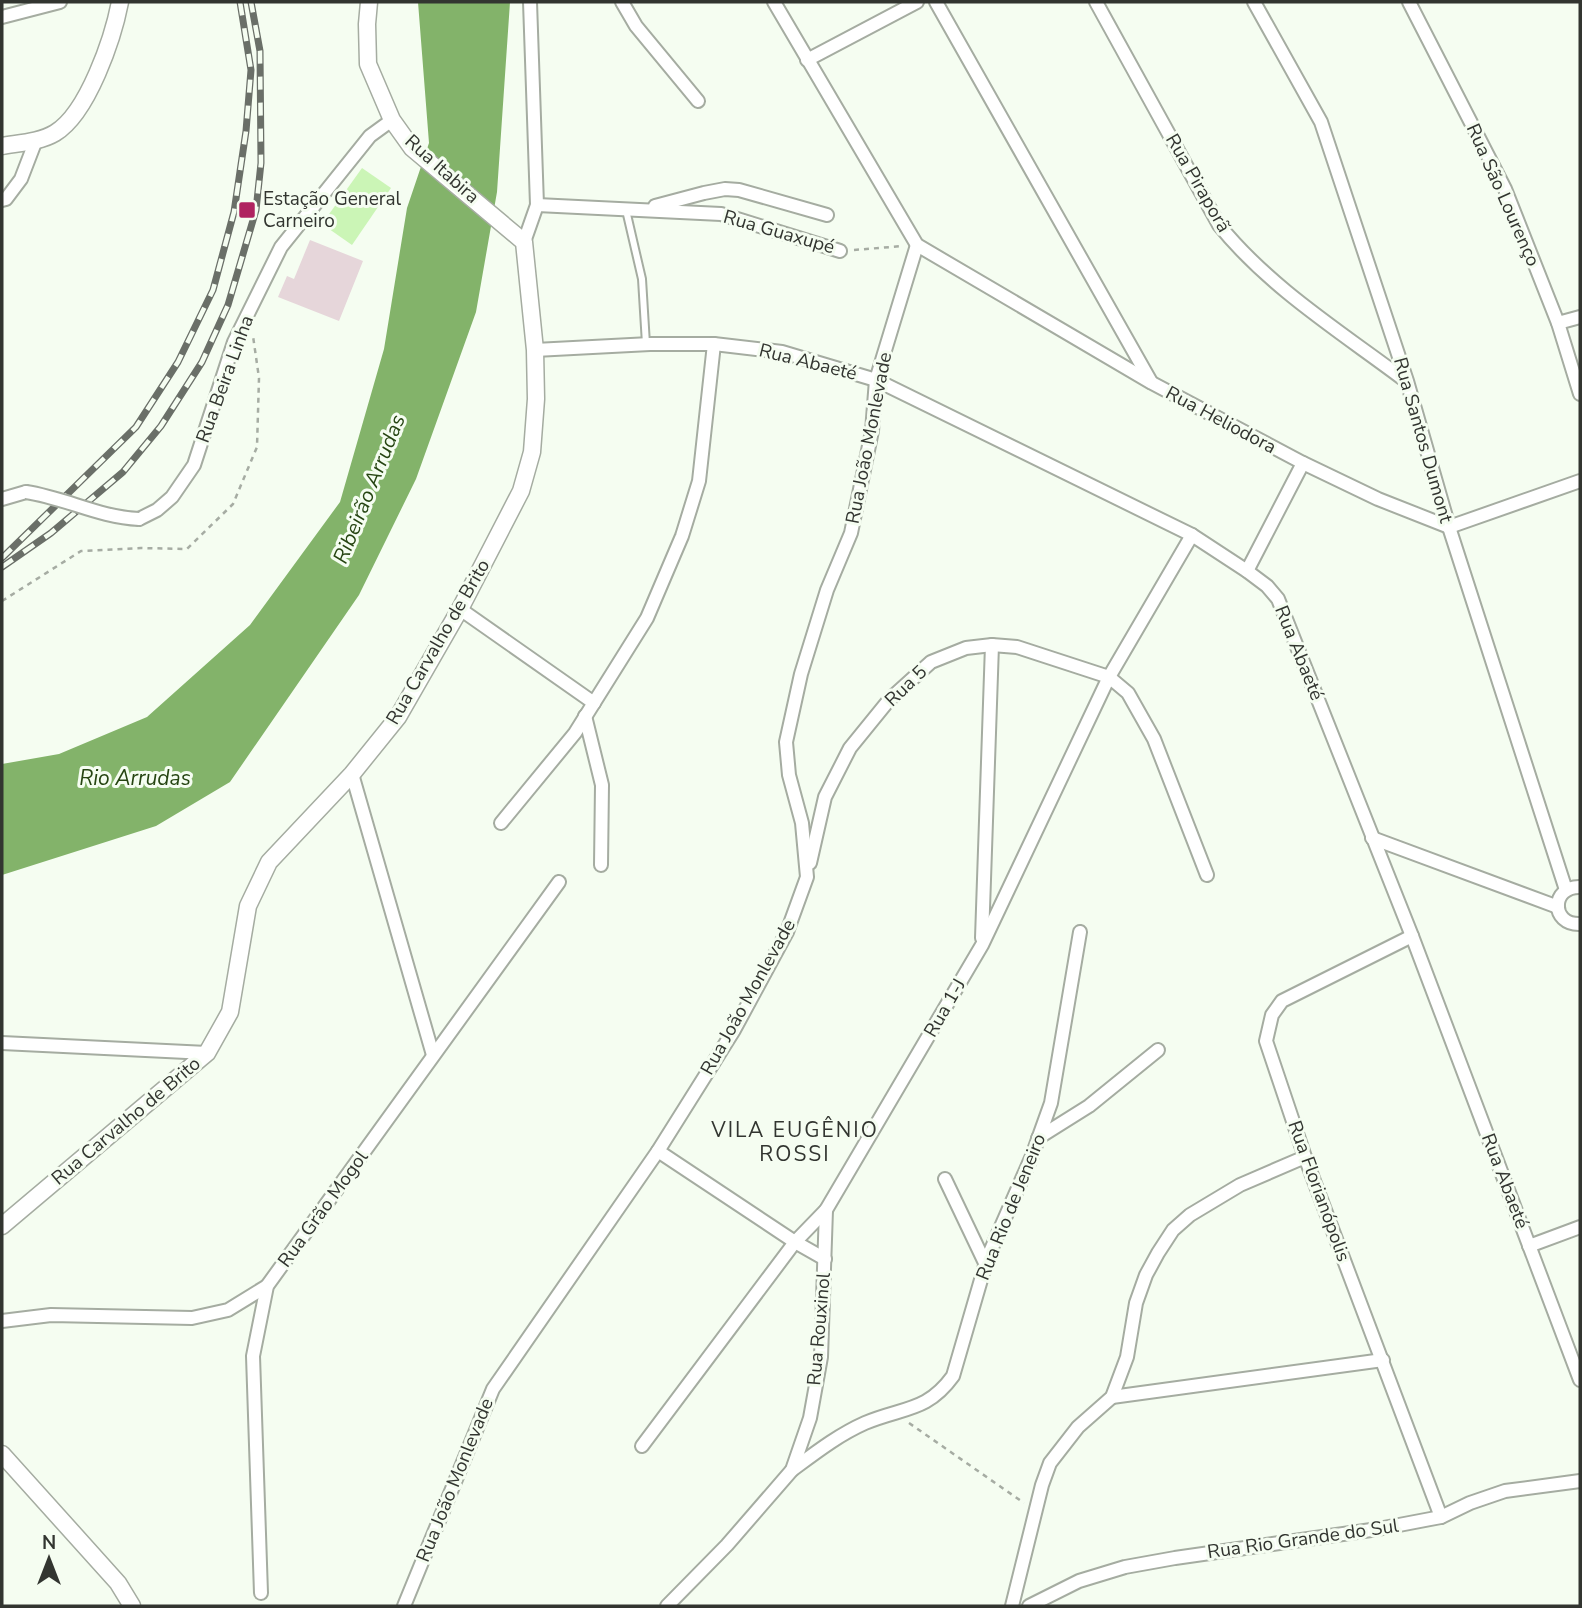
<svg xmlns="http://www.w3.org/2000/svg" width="1582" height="1608" font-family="'Nunito Sans',sans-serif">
<rect width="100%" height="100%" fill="#f5fdf1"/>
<path fill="#cbf5b6" d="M362,168l29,20 -39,57 -30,-21z"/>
<path fill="#83b36a" d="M418,2h92l-13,190 -21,120 -60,167 -57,116 -129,187 -74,44 -154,49v-111l57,-10 88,-37 103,-92 90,-123 44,-153 23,-141 22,-65z"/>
<path fill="#e6d6da" d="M310,240l53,21 -24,60 -61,-24 9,-21 7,3z"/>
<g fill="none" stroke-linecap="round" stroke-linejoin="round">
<defs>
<path id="service" d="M626,210l16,69 4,65"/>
<g id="minor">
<path d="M622,2l14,24 62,75"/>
<path d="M774,2l143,243 235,138 151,80 75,36 71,28 131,-46"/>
<path d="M936,2l215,380"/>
<path d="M1096,2l123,223c51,63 122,107 187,156"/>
<path d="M1254,2l67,120 86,259 42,146 117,363"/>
<path d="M1409,2l96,187 53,134 22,71"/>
<path d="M2,17l58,-15"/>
<path d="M807,60l110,-58"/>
<path d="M2,200l4,-1 15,-20 15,-39"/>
<path d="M537,205l184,9 119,37"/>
<path d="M655,206l49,-13 21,-4 14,1 88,25"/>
<path d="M524,242l13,-37 -7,-203"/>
<path d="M1558,323l22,-6"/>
<path d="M535,350l115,-6h64l68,8 94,28 316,155 55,36 20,15 11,13 134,337 168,444"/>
<path d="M2,499l24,-7"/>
<path d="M139,519l18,-9 15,-13 22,-32 40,-123 47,-95 89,-111 22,-16"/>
<path d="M1247,571l56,-108"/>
<path d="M460,609l134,94"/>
<path d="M585,716l17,69 -1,80"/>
<path d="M352,774l81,281"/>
<path d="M501,823l74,-90 72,-115 35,-82 17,-55 15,-137"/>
<path d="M1372,838l186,69"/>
<path d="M810,863l15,-66 25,-49 39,-48 42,-38 35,-14 26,-3 25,2 92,30 19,16 26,46 53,136"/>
<path d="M1580,887c-29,-1 -30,38 0,37"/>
<path d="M1412,936l-130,65 -10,14 -6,26 39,116 136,360"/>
<path d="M982,938l10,-293"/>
<path d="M2,1043l205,10"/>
<path d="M1038,1138l51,-32 69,-56"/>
<path d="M658,1151l137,91 30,17"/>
<path d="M945,1179l41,86"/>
<path d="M1529,1246l51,-19"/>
<path d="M2,1321l49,-6 141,3 36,-8 39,-24"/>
<path d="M1112,1397l271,-37"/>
<path d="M642,1446l153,-204 31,-32 156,-265 127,-268 83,-142"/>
<path d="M792,1470c23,-17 46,-35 73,-47 38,-16 62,-11 88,-47l34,-117 45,-103 19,-53 29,-171"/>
<path d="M261,1593l-8,-237 14,-70 292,-404"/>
<path d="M404,1606l89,-217 165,-238 76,-121 53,-98 20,-55 -5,-54 -13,-48 -3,-33 15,-68 26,-84 24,-57 21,-102 4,-51 41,-135"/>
<path d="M667,1606l60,-61 65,-75 18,-52 11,-61 5,-147"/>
<path d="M1012,1606l30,-121 8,-22 28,-36 34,-30 15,-40 9,-54 10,-28 12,-22 15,-23 17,-15 50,-30 65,-28"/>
<path d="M1029,1606l50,-25 46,-14 50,-9 203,-29 63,-12 29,-14 35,-12 75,-10"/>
</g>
<g id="tertiary">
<path d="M2,146c17,-3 38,-4 53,-13 33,-20 58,-95 65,-131"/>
<path d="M2,1226l205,-173 23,-41 18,-106 21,-44 83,-88 46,-57 62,-108 61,-118 11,-39 4,-53 -1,-49 -11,-108 -112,-94 -20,-28 -24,-56 -1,-40 2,-22"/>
<path d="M2,1454l116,129 14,23"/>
</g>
</defs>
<use href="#service" stroke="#a5aca1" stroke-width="10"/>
<use href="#minor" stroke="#a5aca1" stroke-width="16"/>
<use href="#tertiary" stroke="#a5aca1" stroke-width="19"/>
<g stroke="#a6aca3" stroke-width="2.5" stroke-dasharray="5 5" stroke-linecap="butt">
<path d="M854,250l49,-4"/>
<path d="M2,601l79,-50 60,-3 46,1 46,-45 24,-57 2,-69 -6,-42"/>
<path d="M909,1423l115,80"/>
</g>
<use href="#service" stroke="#fff" stroke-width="6"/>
<use href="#minor" stroke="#fff" stroke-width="12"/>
<use href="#tertiary" stroke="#fff" stroke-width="16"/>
<defs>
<g id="rail">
<path d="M2,558l134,-131 42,-65 35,-72 21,-78 12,-81 5,-61 -11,-68"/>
<path d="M2,567l49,-34 72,-61 38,-46 41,-64 26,-57 28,-95 5,-47 -1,-112 -9,-49"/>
</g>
</defs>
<use href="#rail" stroke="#6a6f68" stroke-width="7"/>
<use href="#rail" stroke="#f5fdf1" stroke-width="4.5" stroke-dasharray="13" stroke-linecap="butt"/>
<defs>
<path id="minor-bridge" d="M26,492c40,6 72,25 113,27"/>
</defs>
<use href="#minor-bridge" stroke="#a5aca1" stroke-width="16" stroke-linecap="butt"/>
<use href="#minor-bridge" stroke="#fff" stroke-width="12"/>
</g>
<rect fill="#af2360" stroke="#f5fdf1" stroke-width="2.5" x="238" y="201" width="18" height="18" rx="3.5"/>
<g text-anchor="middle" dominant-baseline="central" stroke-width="6" stroke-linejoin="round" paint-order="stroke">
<g font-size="19" fill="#323530" stroke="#f5fdf1">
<text transform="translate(442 169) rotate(42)">Rua Itabira</text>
<text transform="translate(1198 183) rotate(60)">Rua Piraporã</text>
<text transform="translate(1503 195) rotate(66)">Rua São Lourenço</text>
<text transform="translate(779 232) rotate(16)">Rua Guaxupé</text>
<text transform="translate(808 362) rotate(14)">Rua Abaeté</text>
<text transform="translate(225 379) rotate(-70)">Rua Beira Linha</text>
<text transform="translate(1221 420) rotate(28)">Rua Heliodora</text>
<text transform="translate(869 438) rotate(-79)">Rua João Monlevade</text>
<text transform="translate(1423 440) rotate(74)">Rua Santos Dumont</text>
<text transform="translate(438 642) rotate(-60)">Rua Carvalho de Brito</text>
<text transform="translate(1299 653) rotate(68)">Rua Abaeté</text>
<text transform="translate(906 686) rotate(-44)">Rua 5</text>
<text transform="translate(748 997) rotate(-61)">Rua João Monlevade</text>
<text transform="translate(945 1008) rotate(-60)">Rua 1-J</text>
<text transform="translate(126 1121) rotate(-40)">Rua Carvalho de Brito</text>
<text transform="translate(1505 1181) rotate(69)">Rua Abaeté</text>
<text transform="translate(1319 1191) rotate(70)">Rua Florianópolis</text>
<text transform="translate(1011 1207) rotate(-68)">Rua Rio de Jeneiro</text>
<text transform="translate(323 1209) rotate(-54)">Rua Grão Mogol</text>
<text transform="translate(819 1329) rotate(-85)">Rua Rouxinol</text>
<text transform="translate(455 1480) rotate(-68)">Rua João Monlevade</text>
<text transform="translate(1303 1539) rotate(-8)">Rua Rio Grande do Sul</text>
</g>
<g font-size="19" fill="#323530" stroke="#f5fdf1" text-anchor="start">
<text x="263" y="199">Estação General<tspan x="263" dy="22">Carneiro</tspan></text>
</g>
<g font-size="21" font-style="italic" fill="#264512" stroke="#f5fdf1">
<text transform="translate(369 489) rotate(-68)">Ribeirão Arrudas</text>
<text x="135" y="778">Rio Arrudas</text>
</g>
<g font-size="21" letter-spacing="2" fill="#323530" stroke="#f5fdf1">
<text x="795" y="1130">VILA EUGÊNIO<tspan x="795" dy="24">ROSSI</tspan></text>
</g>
</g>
<rect width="1582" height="1608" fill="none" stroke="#323530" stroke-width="7"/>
<g transform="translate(49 1559)" stroke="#f5fdf1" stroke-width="5" paint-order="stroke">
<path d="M0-5L12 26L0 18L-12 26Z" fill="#323530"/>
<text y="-10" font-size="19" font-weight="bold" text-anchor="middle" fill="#323530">N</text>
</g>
</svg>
